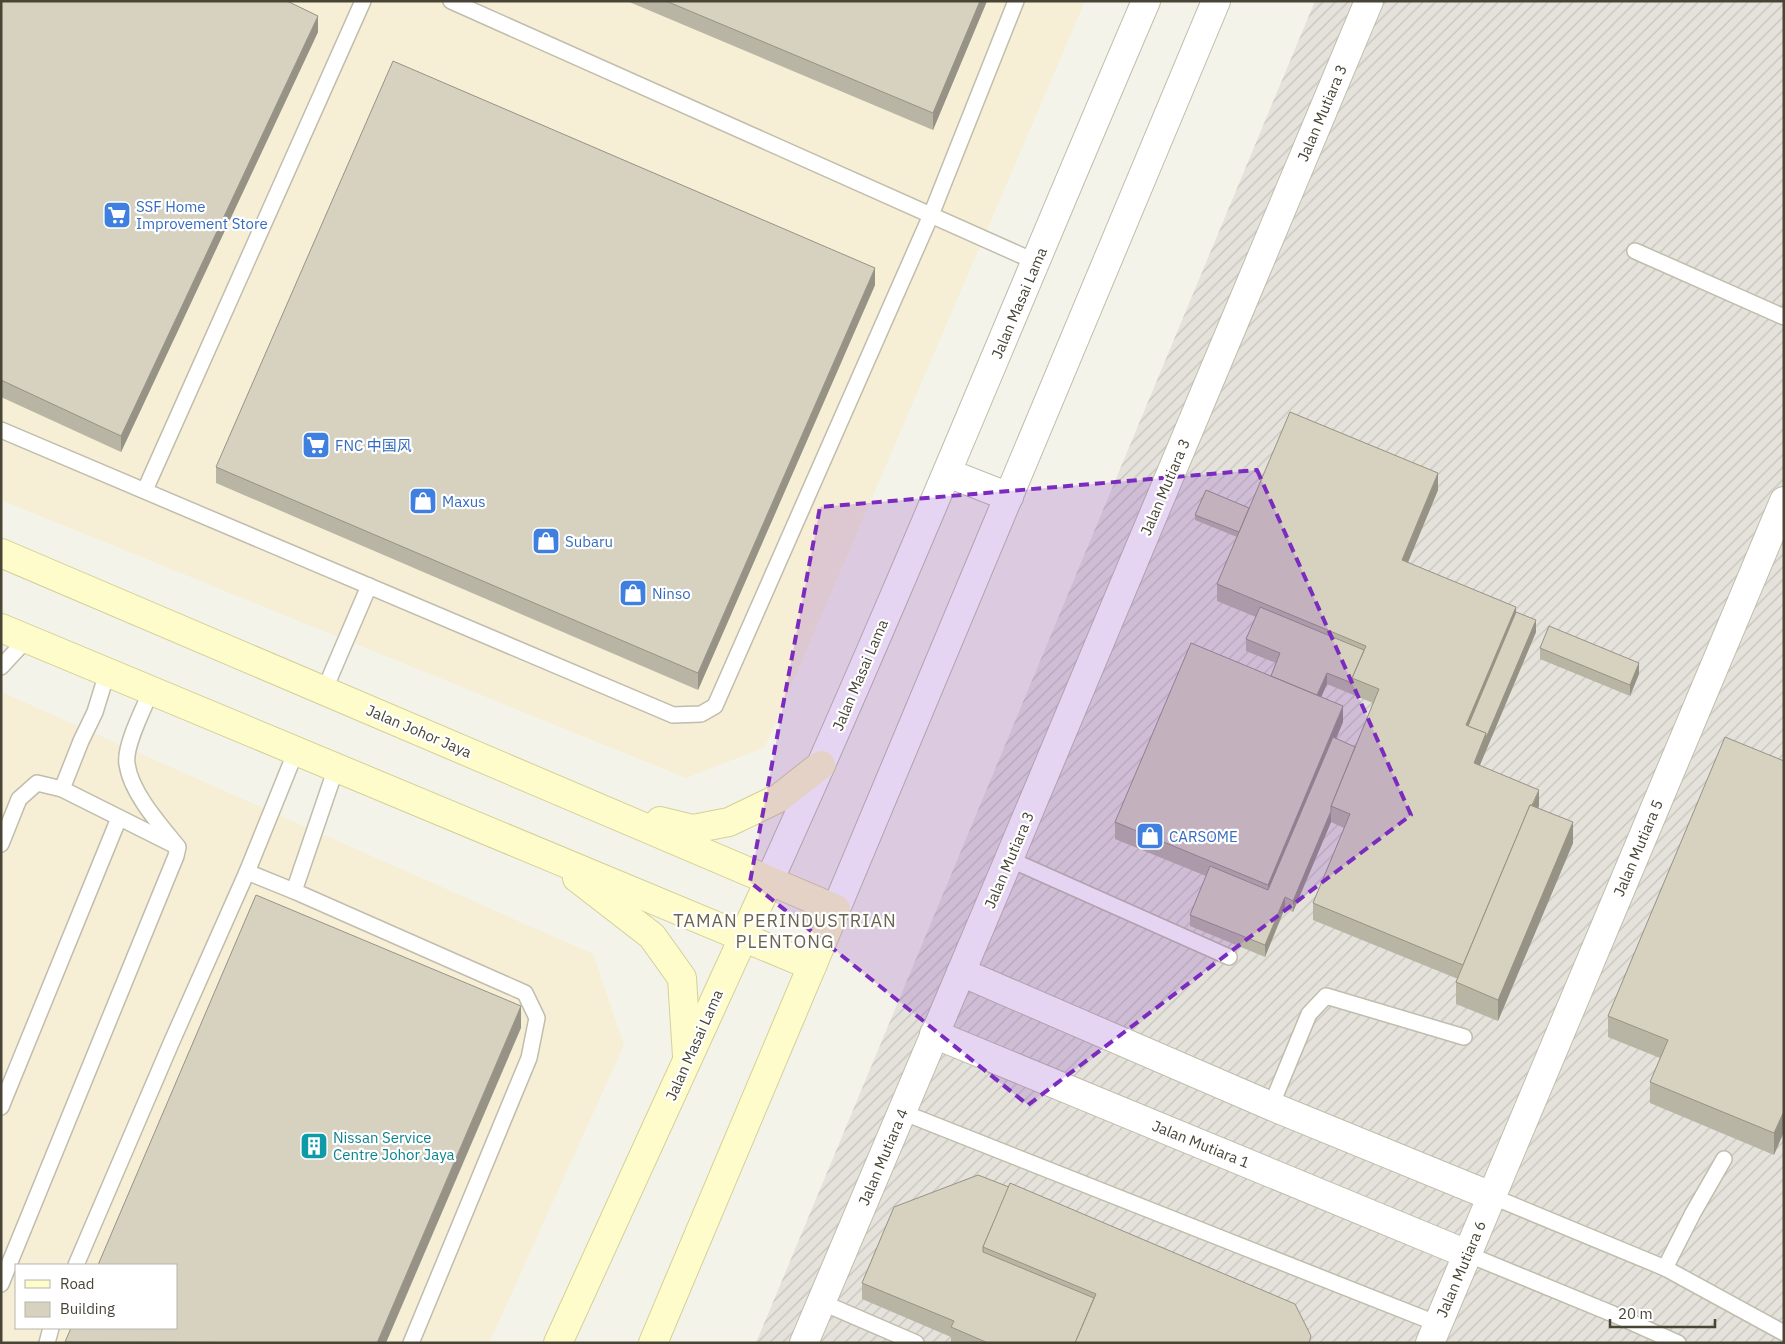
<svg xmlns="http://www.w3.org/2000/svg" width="1785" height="1344" font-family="'IBM Plex Sans','Noto Sans SC',sans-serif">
<defs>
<pattern id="industrial-furrows" width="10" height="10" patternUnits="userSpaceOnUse" patternTransform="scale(1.25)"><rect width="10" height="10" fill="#e4e2db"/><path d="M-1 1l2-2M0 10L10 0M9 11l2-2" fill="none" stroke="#c5c3bd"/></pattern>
</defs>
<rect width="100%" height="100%" fill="#f4f3e9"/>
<g fill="#f6eed5" fill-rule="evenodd">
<path d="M1,1h1084l-320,746 -79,31 -685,-278z"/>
<path d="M1,692l592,262 31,91 -135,298h-488zM16,1265h160v63h-160z"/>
</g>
<path fill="url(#industrial-furrows)" d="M1315,1h469v1342h-1028z"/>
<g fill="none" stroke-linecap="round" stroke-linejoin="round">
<defs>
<g id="lane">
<path d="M451,1l585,261"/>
<path d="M1635,251l149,66"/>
<path d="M1,430l672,285 28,-1 14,-8 216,-491 85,-214"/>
<path d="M145,490l218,-489"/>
<path d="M1,667l26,-28"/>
<path d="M324,691l45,-105"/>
<path d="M336,768l-42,123 231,102 12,25 -8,40 -118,285"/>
<path d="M62,789l19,-48 14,-29 12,-39"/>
<path d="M1,844l18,-45 18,-16 25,6 112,56"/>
<path d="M1009,859l220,98"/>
<path d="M247,872l47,19"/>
<path d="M1271,1106l38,-92 17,-18 138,41"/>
<path d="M1,1107l118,-289"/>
<path d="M902,1112l536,212"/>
<path d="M1491,1196l174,72 119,65"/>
<path d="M1467,1254l146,60 65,29"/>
<path d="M76,1265l96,-224 75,-169 49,-121"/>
<path d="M1665,1268l28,-55 31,-54"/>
<path d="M1,1284l175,-428 2,-9c-18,-22 -47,-54 -51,-83 -3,-18 17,-56 24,-73"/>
<path d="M821,1302l95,41"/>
<path d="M47,1343l4,-15"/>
</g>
<g id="street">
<path d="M948,473l61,24"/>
<path d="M769,881c132,-291 251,-587 377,-880"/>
<path d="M836,909l380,-908"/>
<path d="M961,972l310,134 220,90"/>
<path d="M934,1034l533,220"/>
<path d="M804,1343l205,-484 360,-858"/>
<path d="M1430,1343l354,-842"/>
</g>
<g id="secondary">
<path d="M1,553l835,356 -183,434"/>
<path d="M1,628l811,338"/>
<path d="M660,821l33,8 36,-7 50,-24 42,-33"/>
<path d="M577,878l75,58 30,42 5,78"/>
<path d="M558,1343l211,-462"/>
</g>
</defs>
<use href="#lane" stroke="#c0bdac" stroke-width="18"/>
<use href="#street" stroke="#c0bdac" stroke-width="30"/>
<use href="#secondary" stroke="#d4d099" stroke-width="30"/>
<use href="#lane" stroke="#fff" stroke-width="15"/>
<use href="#street" stroke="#fff" stroke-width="28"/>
<use href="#secondary" stroke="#fefcca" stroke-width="28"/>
</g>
<g fill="#b8b5a4" fill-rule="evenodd">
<path d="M1,1l317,31 -197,420 -120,-55z"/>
<path d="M627,1h360l-54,129z"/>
<path d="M875,285l-177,405 -482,-207v-16z"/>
<path d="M1438,490l-30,72 108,50 20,20 -56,133 59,41 -1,2 35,35 -75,178 -42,-17v-22l2,-3 -145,-59v-17l31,-75 -13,-6 -38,90 -8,-4 -20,49 -75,-31v-11l16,-39 -91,-37v-17l156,-146 5,-13 -30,-12v-12l10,-22 -39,-16v-17l20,-47 -42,-17v-5l54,-7zM1327,684l46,19 -18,44 -19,-8 7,-17 -22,-25z"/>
<path d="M1540,648l99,26 -9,22 -90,-37z"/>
<path d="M1784,761l-10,394 -124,-52v-21l10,-24 -52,-21v-21z"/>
<path d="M894,1207l417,136h-360v-6l-89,-38v-16z"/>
</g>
<g fill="#969386">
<path d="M980,1h7l-54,129v-17z"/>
<path d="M318,16v16l-197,420v-16z"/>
<path d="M875,268v17l-177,405v-17z"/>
<path d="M1438,473v17l-36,87v-17z"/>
<path d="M1516,607v16l-46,109 -4,-7z"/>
<path d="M1536,620v12l-62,147v-16l12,-30z"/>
<path d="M1639,663v11l-9,22v-11z"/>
<path d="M1327,673v11l-12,27v-11z"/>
<path d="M1343,706v16l-75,180v-17z"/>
<path d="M1539,790v16l-74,176v-17z"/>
<path d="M1331,811v11l-38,90v-11z"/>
<path d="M1573,822v21l-75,178v-21z"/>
<path d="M1285,897v11l-20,49v-12z"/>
<path d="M521,1006v22l-135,315h-9z"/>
<path d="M1784,1111v21l-10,23v-22z"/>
</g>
<g fill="#d6d2bf" stroke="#969386">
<path d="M1,1h286l31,15 -197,420 -120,-56z"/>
<path d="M666,1h314l-47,112z"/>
<path d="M393,61l482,207 -177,405 -482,-206z"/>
<path d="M1290,412l148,61 -36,87 114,47 -50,118 20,8 -12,30 65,27 -7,15h-2l-67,160 -150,-62 37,-89 -19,-8 48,-117 -27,-11 14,-32 -149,-62z"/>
<path d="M1206,490l43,18 -10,24 -44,-17z"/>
<path d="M1260,607l104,43 -12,28v5l-25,-10 -10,22 -46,-19 9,-23 -34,-14z"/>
<path d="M1516,612l20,8 -50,118v-5l-18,-7z"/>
<path d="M1549,626l90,37 -9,22 -90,-37z"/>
<path d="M1191,643l152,63 -75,179 -153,-63z"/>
<path d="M1333,737l22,10 -24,59v5l-38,90 -8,-4 -20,48 -75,-30 20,-49 58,24z"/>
<path d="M1725,737l59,24v350l-10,22 -124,-51 18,-42 -60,-24z"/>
<path d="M1530,805l43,17 -75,178 -42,-18z"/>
<path d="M256,895l265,111 -144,337 -312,-1 6,-14h105v-63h-78z"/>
<path d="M978,1175l31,12 -26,60v5l111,46 -19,45h-87l-37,-16 3,-6 -92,-38 32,-76z"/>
<path d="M1010,1183l285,121 16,32 -2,7h-234l21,-49 -113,-47z"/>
</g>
<path fill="#7b2cbf" fill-opacity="0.2" stroke="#7b2cbf" stroke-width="4" stroke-dasharray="10 6" stroke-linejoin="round" d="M1257,470l154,345 -383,290 -278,-223 70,-375z"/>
<defs>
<symbol id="supermarket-square" viewBox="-11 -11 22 22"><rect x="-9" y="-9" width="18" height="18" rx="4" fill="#3f7fe0" stroke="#fff"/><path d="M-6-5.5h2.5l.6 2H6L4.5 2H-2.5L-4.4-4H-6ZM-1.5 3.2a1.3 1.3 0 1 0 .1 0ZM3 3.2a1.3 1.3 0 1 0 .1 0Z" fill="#fff"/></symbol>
<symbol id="shop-square" viewBox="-11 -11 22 22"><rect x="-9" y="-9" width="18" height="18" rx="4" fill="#3f7fe0" stroke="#fff"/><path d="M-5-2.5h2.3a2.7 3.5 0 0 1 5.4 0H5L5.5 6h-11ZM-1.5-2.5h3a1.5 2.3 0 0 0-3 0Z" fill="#fff"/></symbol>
<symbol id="building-square" viewBox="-11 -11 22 22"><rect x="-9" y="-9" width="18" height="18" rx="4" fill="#0f9aa8" stroke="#fff"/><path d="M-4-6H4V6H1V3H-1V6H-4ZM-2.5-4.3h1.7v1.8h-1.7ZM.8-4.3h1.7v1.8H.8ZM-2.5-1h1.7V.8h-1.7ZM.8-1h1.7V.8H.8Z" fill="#fff"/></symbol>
</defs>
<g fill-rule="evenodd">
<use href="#supermarket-square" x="101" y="199" width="32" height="32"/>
<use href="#supermarket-square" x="300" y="429" width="32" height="32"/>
<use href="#shop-square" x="407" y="485" width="32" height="32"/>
<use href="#shop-square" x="530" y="525" width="32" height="32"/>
<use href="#shop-square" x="617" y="577" width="32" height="32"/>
<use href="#shop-square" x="1134" y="820" width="32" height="32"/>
<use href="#building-square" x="298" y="1130" width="32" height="32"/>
</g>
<g text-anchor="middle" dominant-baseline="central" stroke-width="4.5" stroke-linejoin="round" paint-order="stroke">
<g font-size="15" fill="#484537" stroke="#fff">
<text transform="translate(1322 113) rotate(-67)">Jalan Mutiara 3</text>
<text transform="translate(1019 303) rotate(-67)">Jalan Masai Lama</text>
<text transform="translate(1165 487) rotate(-67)">Jalan Mutiara 3</text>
<text transform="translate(860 675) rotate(-67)">Jalan Masai Lama</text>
<text transform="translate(419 731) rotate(23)">Jalan Johor Jaya</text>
<text transform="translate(1638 848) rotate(-67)">Jalan Mutiara 5</text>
<text transform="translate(1009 860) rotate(-67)">Jalan Mutiara 3</text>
<text transform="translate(694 1045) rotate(-66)">Jalan Masai Lama</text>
<text transform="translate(1201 1144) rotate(22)">Jalan Mutiara 1</text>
<text transform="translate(883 1157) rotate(-67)">Jalan Mutiara 4</text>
<text transform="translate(1461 1269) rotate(-67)">Jalan Mutiara 6</text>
</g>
<g font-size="15" fill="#366cbe" stroke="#fff" text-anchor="start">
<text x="136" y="206">SSF Home<tspan x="136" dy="17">Improvement Store</tspan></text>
<text x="335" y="445">FNC 中国风</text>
<text x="442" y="501">Maxus</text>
<text x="565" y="541">Subaru</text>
<text x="652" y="593">Ninso</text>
<text x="1169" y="836">CARSOME</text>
</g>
<g font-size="15" fill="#0d838f" stroke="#fff" text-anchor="start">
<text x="333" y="1137">Nissan Service<tspan x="333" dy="17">Centre Johor Jaya</tspan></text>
</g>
<g font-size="18" letter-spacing="1" fill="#6b654f" stroke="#fff">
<text x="785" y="920">TAMAN PERINDUSTRIAN<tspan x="785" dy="21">PLENTONG</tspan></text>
</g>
</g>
<rect width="1785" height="1344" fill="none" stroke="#484537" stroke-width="5"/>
<rect x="15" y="1264" width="162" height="65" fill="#ffffff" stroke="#b6b5af"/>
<rect x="25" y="1280" width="25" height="8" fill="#fefcca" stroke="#b6b5af"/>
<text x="60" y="1289" font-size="15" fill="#484537">Road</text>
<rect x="25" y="1302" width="25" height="15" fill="#d6d2bf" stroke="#b6b5af"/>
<text x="60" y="1314" font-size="15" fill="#484537">Building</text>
<path d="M1610 1319v8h105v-8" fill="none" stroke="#484537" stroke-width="2.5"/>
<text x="1618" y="1319" font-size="15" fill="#484537" stroke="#ffffff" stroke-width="4" paint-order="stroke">20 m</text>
</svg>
